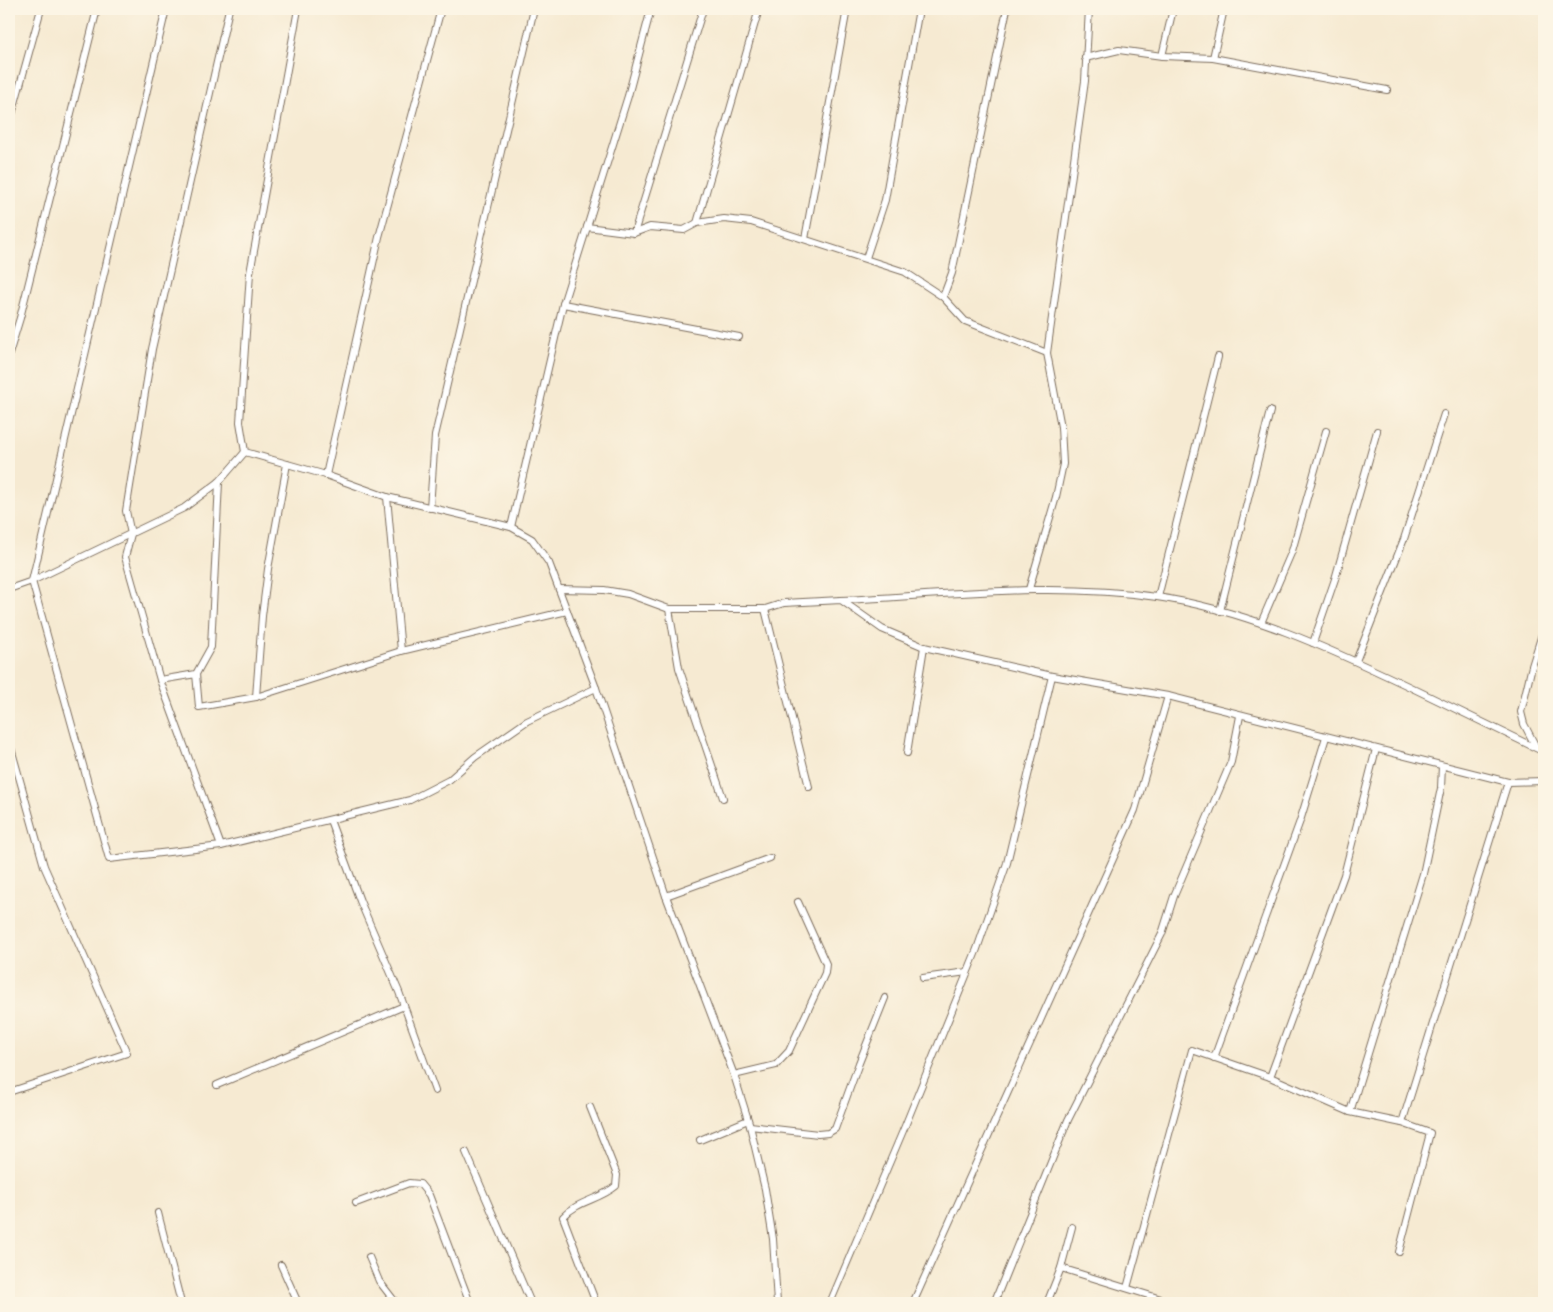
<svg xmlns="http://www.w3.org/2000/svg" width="1553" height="1312" font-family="'Balsamiq Sans',sans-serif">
<rect width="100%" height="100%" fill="#fcf5e5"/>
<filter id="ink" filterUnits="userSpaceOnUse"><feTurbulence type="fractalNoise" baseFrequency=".02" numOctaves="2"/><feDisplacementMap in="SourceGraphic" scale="10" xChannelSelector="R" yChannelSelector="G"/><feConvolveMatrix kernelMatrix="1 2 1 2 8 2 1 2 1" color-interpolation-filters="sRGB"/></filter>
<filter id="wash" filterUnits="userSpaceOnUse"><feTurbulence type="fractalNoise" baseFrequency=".0096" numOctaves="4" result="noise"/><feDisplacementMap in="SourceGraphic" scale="20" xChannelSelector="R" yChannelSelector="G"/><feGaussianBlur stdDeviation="1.12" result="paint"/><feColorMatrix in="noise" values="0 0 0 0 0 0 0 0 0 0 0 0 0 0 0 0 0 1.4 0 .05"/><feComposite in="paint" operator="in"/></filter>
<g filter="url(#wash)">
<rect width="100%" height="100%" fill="#f6ead2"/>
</g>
<g filter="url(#ink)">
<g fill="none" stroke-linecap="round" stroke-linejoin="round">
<defs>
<g id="minor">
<path d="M166,9l-134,572 77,278 112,-13 189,-46 39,-20 26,-23 52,-36 69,-33"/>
<path d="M298,9l-48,264 -10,149 5,30 81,23 61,22 124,30 21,12 17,24 47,125 70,208 68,179 16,51 15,63 8,50 4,64"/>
<path d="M1162,56l11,-47"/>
<path d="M1085,58l34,-8 43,6 51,2 174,32"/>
<path d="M1213,58l11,-49"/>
<path d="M9,125l32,-116"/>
<path d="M697,223l62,-214"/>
<path d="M587,227l47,6 69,-224"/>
<path d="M634,233l16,-6 34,3 13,-7 27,-4 27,3 154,50 38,25 22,24 82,32"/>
<path d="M805,239l42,-230"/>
<path d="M866,258l19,-58 34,-191"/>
<path d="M943,297l9,-24 55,-264"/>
<path d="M563,304l176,33"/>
<path d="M9,354l11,-36 77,-309"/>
<path d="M326,475l53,-238 62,-228"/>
<path d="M387,497l14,154"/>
<path d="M430,508l5,-72 99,-427"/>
<path d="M511,527l52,-223 65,-208 23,-87"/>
<path d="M9,589l23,-8 152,-73 35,-26 26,-30"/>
<path d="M559,589l45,1 24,4 41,15h96l19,-6 57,-3 41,29 42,18 128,29 116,20 340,86 36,-1"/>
<path d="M1029,589l27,-92 7,-33 -2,-37 -14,-74 38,-272 4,-72"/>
<path d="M1158,597l60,-240"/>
<path d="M841,600c105,-5 211,-18 316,-3 89,13 171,51 251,89 46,22 91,44 136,66"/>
<path d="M669,609l10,59 44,130"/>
<path d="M765,609l44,178"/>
<path d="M1220,611l50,-200"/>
<path d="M1261,623l31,-72 34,-120"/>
<path d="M1313,643l22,-64 42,-148"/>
<path d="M1356,661l48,-122 40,-125"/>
<path d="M196,674l15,-27 8,-165"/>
<path d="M160,680l36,-6 3,33 57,-10 145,-46 166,-40"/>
<path d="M256,697l6,-81 6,-47 19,-105"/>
<path d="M9,741l35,125 83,187 -118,39"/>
<path d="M1536,747l-12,-23 -3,-12 11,-46 12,-38"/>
<path d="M907,753l17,-106"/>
<path d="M330,820l30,81 39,91 36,99"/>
<path d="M221,846l-61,-166 -35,-123 6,-23 -5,-23 26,-162 77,-340"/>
<path d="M666,896l104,-38"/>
<path d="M923,978l44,-6"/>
<path d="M1214,1058l86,-237 26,-84"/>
<path d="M734,1075l42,-10 13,-14 36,-78 1,-9 -28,-62"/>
<path d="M1270,1077l74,-202 32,-126"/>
<path d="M217,1085l187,-79"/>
<path d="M590,1107l27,68 -1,11c-17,14 -39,15 -53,31l33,86"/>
<path d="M1350,1112l73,-238 18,-86 1,-22"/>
<path d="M1402,1123l106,-341"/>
<path d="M750,1126l68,8 10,-1 7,-4 24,-66 26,-65"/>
<path d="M700,1140l48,-20"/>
<path d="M466,1152l65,151"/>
<path d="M356,1203l53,-20 11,1 9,11 41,108"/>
<path d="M158,1213l23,90"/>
<path d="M369,1257l10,24 17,22"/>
<path d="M281,1265l17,38"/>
<path d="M1061,1268l11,-41"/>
<path d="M1127,1288l65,-238 78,27 80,35 52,11 28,10 -31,119"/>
<path d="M830,1303l75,-177 72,-177 30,-86 45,-187"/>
<path d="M913,1303l222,-493 33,-114"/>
<path d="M994,1303l74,-183 94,-186 12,-38 57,-134 9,-46"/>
<path d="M1047,1303l14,-35 113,35"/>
</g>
</defs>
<use href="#minor" stroke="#7c6d5d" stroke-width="8"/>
<use href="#minor" stroke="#fff" stroke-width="6"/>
</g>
</g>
<rect width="1553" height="1312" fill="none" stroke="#fcf5e5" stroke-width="30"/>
</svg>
